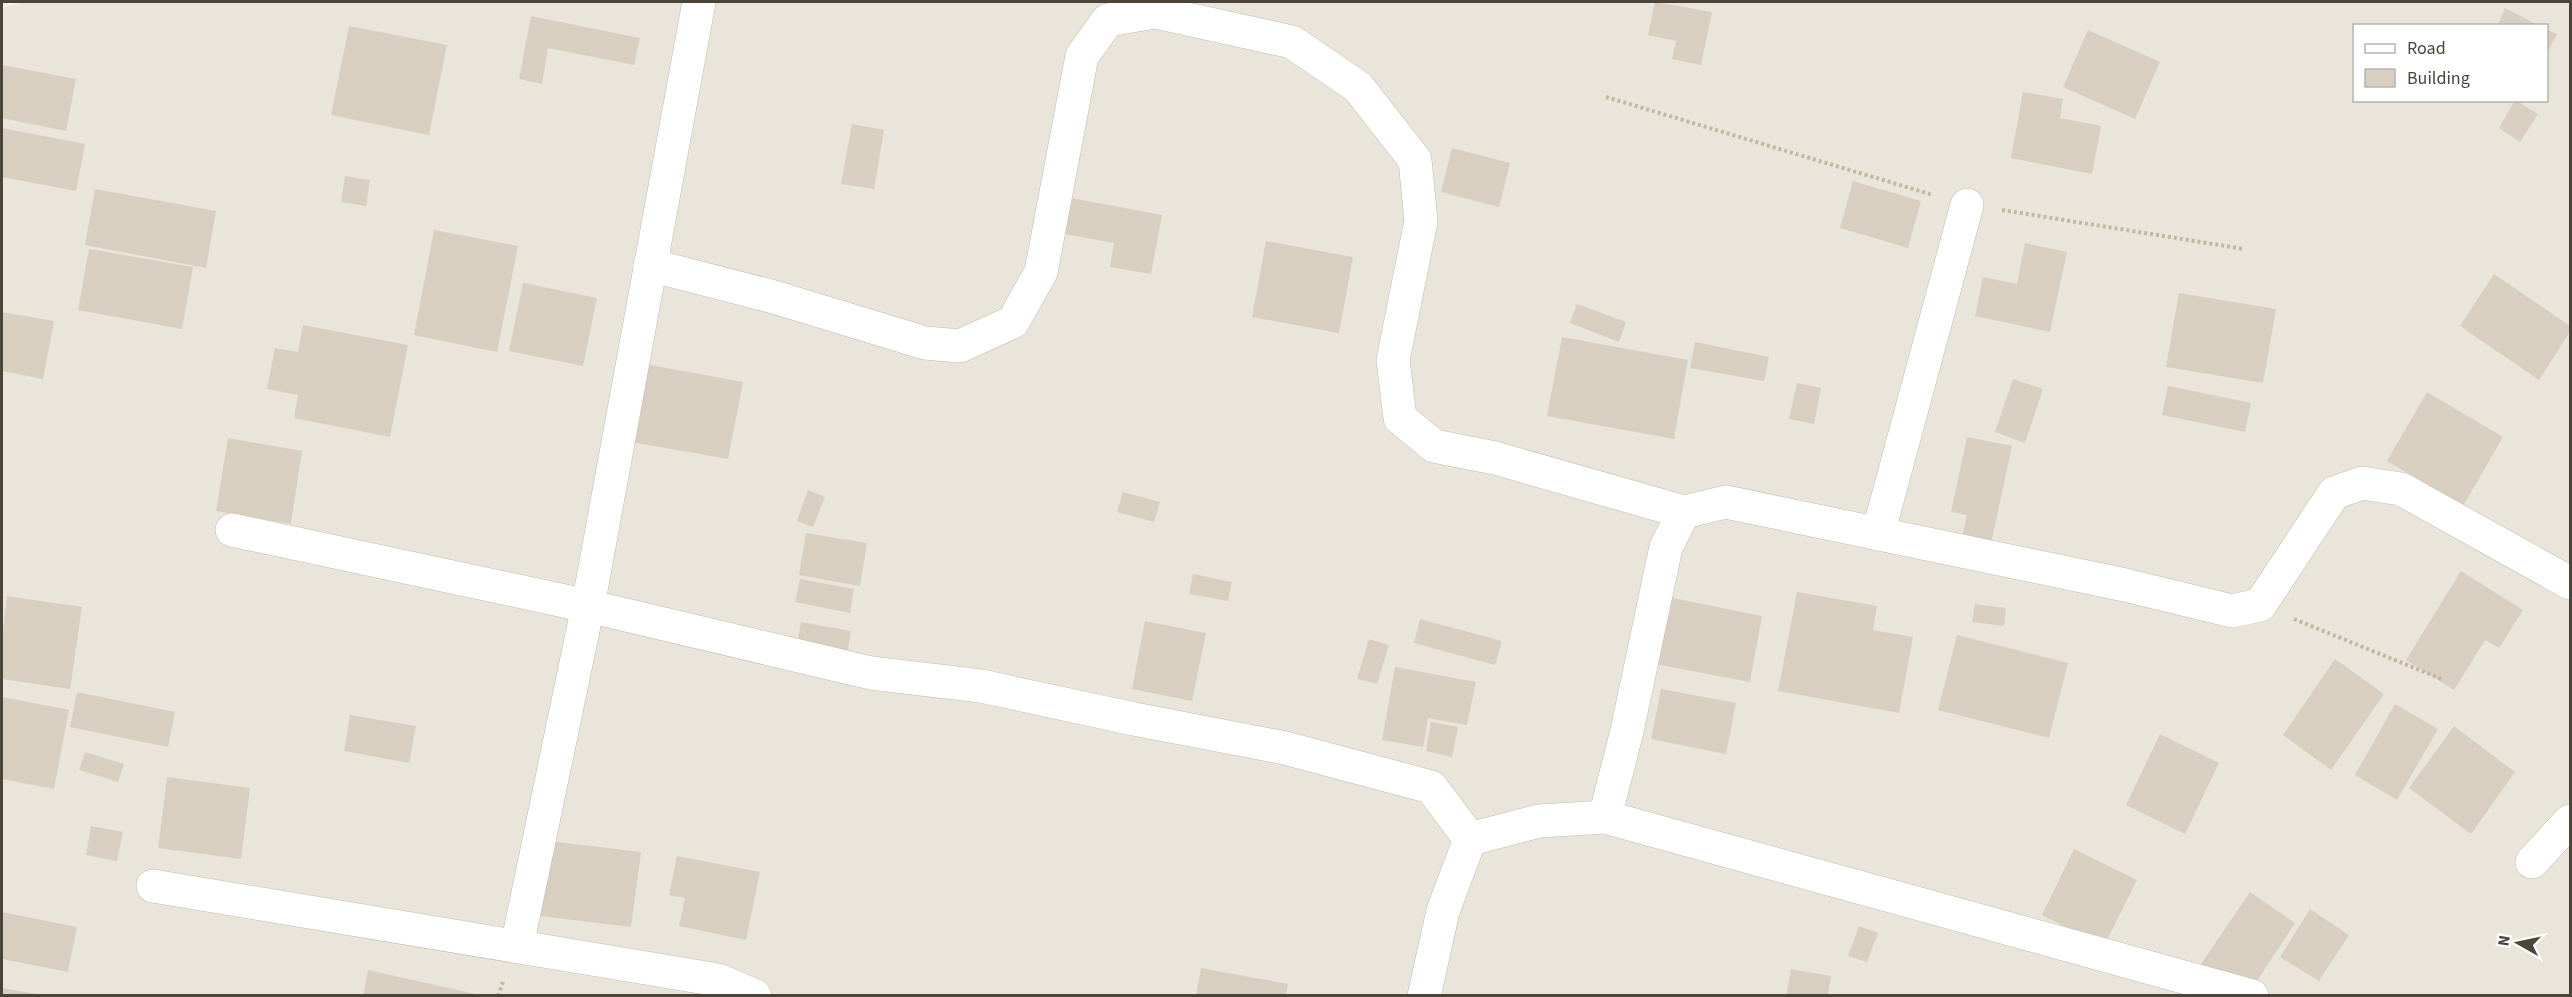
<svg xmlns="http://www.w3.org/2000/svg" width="2572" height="997" font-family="'Source Sans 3',sans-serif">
<rect width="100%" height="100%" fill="#f6f3ec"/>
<path fill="#eae5da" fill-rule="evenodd" d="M23,2h2547v993l-2568,1v-988zM2354,26h192v74h-192z"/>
<g fill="#d8cfc1">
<path d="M1655,2l57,10 -11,53 -29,-6 4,-18 -28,-6z"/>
<path d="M2505,8l35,18h-43z"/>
<path d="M531,16l109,22 -6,27 -86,-17 -6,36 -23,-5z"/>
<path d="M349,26l98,19 -18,90 -98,-20z"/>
<path d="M2546,29l11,5 -11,21z"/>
<path d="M2088,30l72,32 -25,57 -72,-32z"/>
<path d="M2,65l74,14 -10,52 -64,-13z"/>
<path d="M2023,92l40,7 -3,19 41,8 -9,48 -81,-16z"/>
<path d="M2515,100l23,14 -18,28 -21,-14z"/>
<path d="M852,124l32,6 -10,59 -33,-5z"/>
<path d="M2,128l83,16 -9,47 -74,-14z"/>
<path d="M1452,148l58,15 -11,44 -58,-15z"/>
<path d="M345,176l25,4 -4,26 -25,-4z"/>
<path d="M1853,181l68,20 -13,47 -68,-20z"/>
<path d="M95,189l121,22 -10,57 -121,-23z"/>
<path d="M1066,197l96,18 -11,59 -41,-7 4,-24 -55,-10z"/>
<path d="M434,230l84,16 -21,106 -83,-17z"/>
<path d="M1266,241l87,16 -14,76 -87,-16z"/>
<path d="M2025,243l42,9 -17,80 -75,-16 8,-39 34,7z"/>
<path d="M89,249l104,18 -11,62 -104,-19z"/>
<path d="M2494,274l76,52v6l-31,48 -79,-54z"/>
<path d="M523,283l74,15 -14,68 -74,-15z"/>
<path d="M2179,293l97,16 -13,74 -97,-16z"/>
<path d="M1577,304l49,18 -7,20 -49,-19z"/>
<path d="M2,312l52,9 -11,58 -41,-8z"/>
<path d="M303,325l105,20 -18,92 -96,-19 4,-23 -31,-6 8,-41 23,4z"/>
<path d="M1562,337l126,23 -14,79 -127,-23z"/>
<path d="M1695,342l74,15 -5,24 -74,-13z"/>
<path d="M634,362l109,20 -15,77 -108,-19z"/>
<path d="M2013,379l30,10 -18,54 -30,-11z"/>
<path d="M1797,383l24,5 -7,36 -25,-5z"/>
<path d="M2168,386l83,17 -6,29 -83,-17z"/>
<path d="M2427,392l76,45 -40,69 -76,-45z"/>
<path d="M1967,437l45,9 -22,102 -29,-6 6,-27 -16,-3z"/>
<path d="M228,438l74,13 -11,73 -75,-13z"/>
<path d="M808,490l17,7 -12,30 -16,-6z"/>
<path d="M1123,492l37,10 -6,20 -37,-10z"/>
<path d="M806,533l61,10 -7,43 -61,-11z"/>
<path d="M2461,571l62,39 -24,38 -14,-8 -31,50 -48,-30z"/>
<path d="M1193,574l39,8 -4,19 -39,-7z"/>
<path d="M800,579l54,10 -4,24 -55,-11z"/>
<path d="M1797,592l80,14 -4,24 40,7 -14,76 -121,-22z"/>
<path d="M7,596l75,11 -12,82 -68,-10v-41z"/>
<path d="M1668,597l94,19 -12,66 -95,-18z"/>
<path d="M1975,604l31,4 -2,18 -32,-4z"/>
<path d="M1420,619l82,22 -7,24 -81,-22z"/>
<path d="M1145,621l61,12 -14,68 -60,-12z"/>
<path d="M801,622l50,9 -5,29 -50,-9z"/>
<path d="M1957,635l111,28 -19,75 -111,-28z"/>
<path d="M1369,639l20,6 -12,39 -20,-5z"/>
<path d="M2335,659l49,35 -53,76 -48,-35z"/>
<path d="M1395,667l81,15 -9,43 -39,-7 -5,29 -41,-7z"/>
<path d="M1661,689l75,14 -10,51 -75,-15z"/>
<path d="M77,692l98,20 -7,35 -98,-20z"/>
<path d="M2,697l67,13 -15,79 -52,-10z"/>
<path d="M2395,704l43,25 -41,71 -42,-25z"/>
<path d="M350,715l66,11 -7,37 -65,-12z"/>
<path d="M1431,722l27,5 -6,30 -26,-6z"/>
<path d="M2454,726l61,46 -44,62 -62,-46z"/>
<path d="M2160,734l59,29 -34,71 -59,-29z"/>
<path d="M85,752l39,12 -6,18 -39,-12z"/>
<path d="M167,777l83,11 -9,71 -83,-11z"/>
<path d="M91,826l32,6 -6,29 -31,-6z"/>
<path d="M549,841l92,11 -10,75 -91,-11z"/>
<path d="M2074,849l63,31 -33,66 -62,-31z"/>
<path d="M677,856l83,16 -14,68 -67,-14 6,-28 -16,-3z"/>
<path d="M2250,892l45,31 -48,73 -50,-26z"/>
<path d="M2310,909l39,26 -30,46 -39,-24z"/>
<path d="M2,912l75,15 -9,45 -66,-13z"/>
<path d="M1859,926l19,7 -11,29 -19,-6z"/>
<path d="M1201,968l87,16 -2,12h-90z"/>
<path d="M1791,969l40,7 -3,20h-42z"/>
<path d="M368,970l112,25v1h-117z"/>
<path d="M2,988l35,6v2h-35z"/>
</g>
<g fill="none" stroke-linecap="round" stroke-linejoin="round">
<defs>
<g id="street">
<path d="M650,265l124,32 151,46 35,3 53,-24 28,-50 41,-216 26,-36 47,-8 137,30 66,45 57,73 6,61 -28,139 7,58 34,28 61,12 189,54"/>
<path d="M232,530l356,76 283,67 110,13 153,33 151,29 146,39 39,52"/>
<path d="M1878,534l89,-329"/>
<path d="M1605,817l647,179"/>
<path d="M1470,839l69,-18 66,-4 22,-86 39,-184 18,-35 42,-10 399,83 107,26 28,-6 74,-112 28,-10 39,6 169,94"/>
<path d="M2532,862l38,-41"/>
<path d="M153,886l565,94 37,16"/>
<path d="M517,946l71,-340 111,-604"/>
<path d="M1424,996l19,-85 27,-72"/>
</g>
</defs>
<use href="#street" stroke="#c2bbae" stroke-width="34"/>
<g stroke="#c4b79f" stroke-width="4" stroke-dasharray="3 3" stroke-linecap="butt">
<path d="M1606,97l327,98"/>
<path d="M2002,210l242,39"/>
<path d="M2294,619l150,61"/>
<path d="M498,996l6,-17"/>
</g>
<use href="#street" stroke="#fff" stroke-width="33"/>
</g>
<rect width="2572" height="997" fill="none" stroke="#4b4439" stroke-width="6"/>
<rect x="2353" y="24" width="195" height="78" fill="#ffffff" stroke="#b7b4b0" stroke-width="1.5"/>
<rect x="2365" y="44" width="30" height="9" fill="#ffffff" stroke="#b7b4b0" stroke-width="1.5"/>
<text x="2407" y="54" font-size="18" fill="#4b4439">Road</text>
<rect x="2365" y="69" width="30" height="18" fill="#d8cfc1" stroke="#b7b4b0" stroke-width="1.5"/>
<text x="2407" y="84" font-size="18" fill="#4b4439">Building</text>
<g transform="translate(2518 943) rotate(279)" stroke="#ffffff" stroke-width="4.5" paint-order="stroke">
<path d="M0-4.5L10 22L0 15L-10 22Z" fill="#4b4439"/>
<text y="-9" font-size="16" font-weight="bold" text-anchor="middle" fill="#4b4439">N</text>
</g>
</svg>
